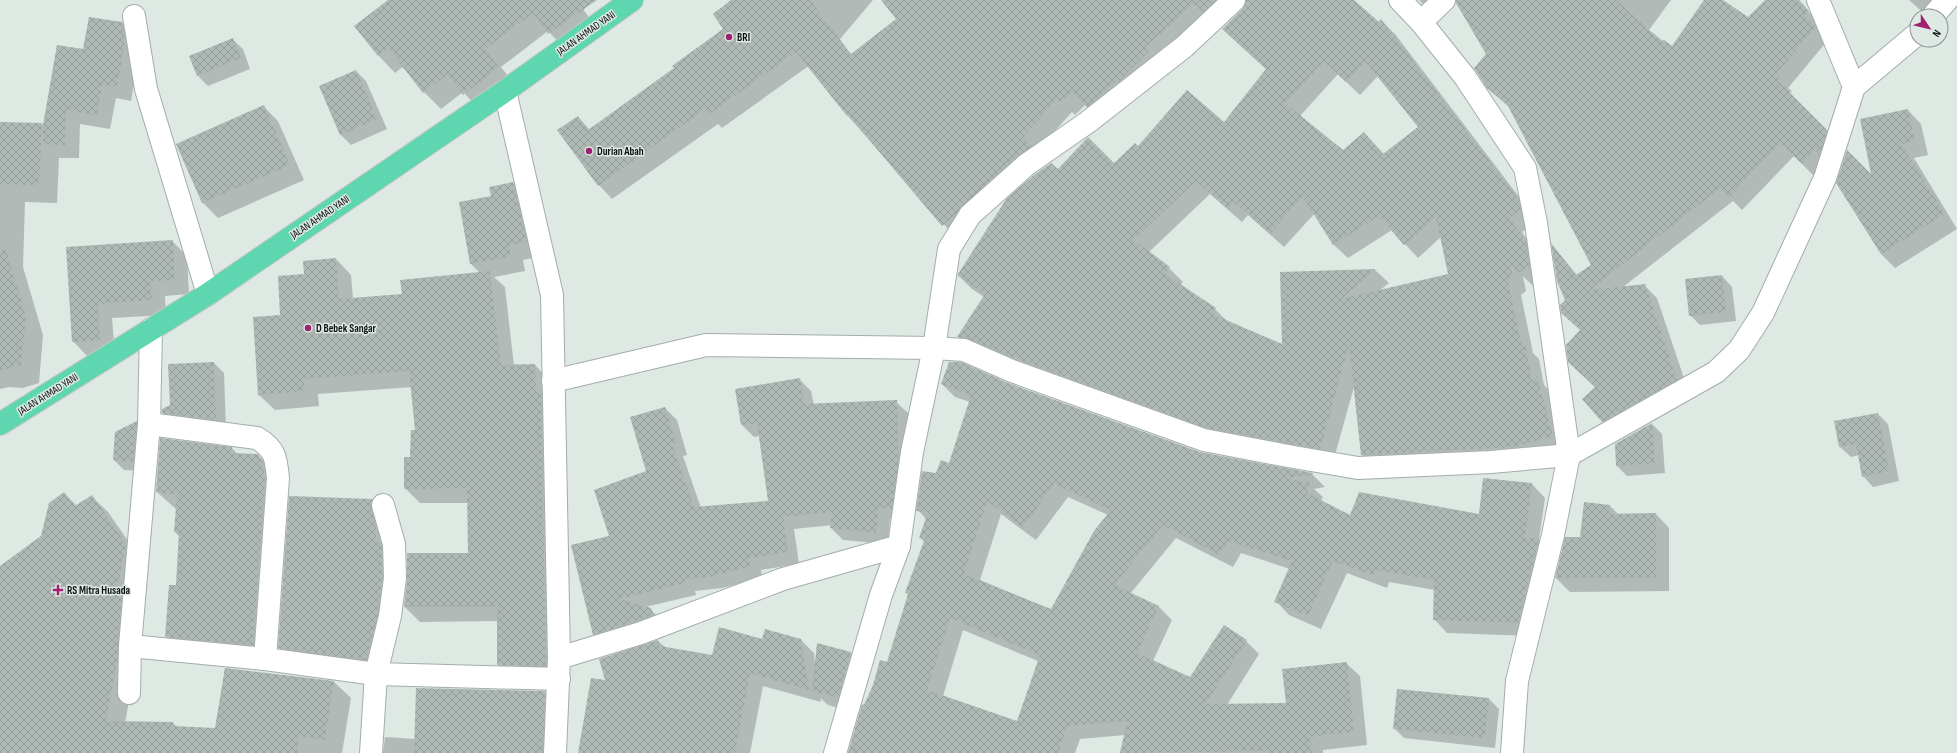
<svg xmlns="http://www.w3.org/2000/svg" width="1957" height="753" font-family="'Sofia Sans Condensed',sans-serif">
<defs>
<pattern id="building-cross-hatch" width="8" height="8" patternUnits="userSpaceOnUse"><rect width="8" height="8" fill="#afb9b4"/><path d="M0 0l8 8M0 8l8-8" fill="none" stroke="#959e9a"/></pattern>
</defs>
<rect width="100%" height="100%" fill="#dee9e4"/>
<g fill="#0003" fill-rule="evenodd">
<path d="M390,0h199l-8,6 16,23 -31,21 -18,-19 -47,36 14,18 -34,26 -18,-19 -22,17 -17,-17 -20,-26 -9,7 -16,-17 -23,-29z"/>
<path d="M733,0h140l-59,70 -4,-5 -88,63 -4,-4 -106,75 -13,-14 -21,-68 12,13 86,-61 49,-40z"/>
<path d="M882,0h460l37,24 2,-3 14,13 137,180 2,9 -12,9 17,24 3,22 -9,8 -10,-10 3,15 -5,4 12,58 6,6 5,26 6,6 16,59 -191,19 -13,-14 -8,-68 -21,75 -111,-21 -250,-91 -14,-13 26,-40 -12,-8 -13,-13 99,-106 56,-6 24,-17 86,-24 43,-53 -44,-41 24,-25v-3h-2l-144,119 -16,-15 -10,10 -3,-3 -115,127 -109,-123 -28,-36 77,-61zM1338,74l22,21 18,-19 41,51 -35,27 -20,-21 -21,18 -43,-35zM1210,194l32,28 6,-7 36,32 31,-34 19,32 14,13 44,-28 26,28 23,-21 8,38 -70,16 10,-8 -14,-13 -94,3 2,73 -54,-23 -14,-14 -35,-24 3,-3 -14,-14 -20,-16z"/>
<path d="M1419,0h252l-22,30 23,18 34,-48h15l27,18 18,-18h31l24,24 -3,4 10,12 -40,48 4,3 -3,3 51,50 -25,33 -21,-21 -52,54 -9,-9 -110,86 21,-2 13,13 32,95 -73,41 -13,-13 -7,-34 -15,-57 -15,-29 -13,-55 24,29 15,-10 -82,-157 -22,-21v-33l-31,-53h-3l-19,15z"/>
<path d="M1909,0h41l-23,16z"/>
<path d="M122,23l14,14 3,18 -8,46 -15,-3 -6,31 -30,-5 -1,34h-20l-2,45 -32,-1 -2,65 20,68 -4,48 -16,5 -14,-1 -9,2v-266l42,1 2,3 40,-76z"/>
<path d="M232,39l11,10 7,20 -42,17 -10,-10z"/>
<path d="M356,71l10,10 21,48 -36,16 -10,-10 -20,-49z"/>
<path d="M263,106l15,15 26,59 -86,38 -15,-15 -26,-59z"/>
<path d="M1908,110l13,14 7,31 -14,3 43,71 -62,39 -14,-14 -44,-71 35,-6z"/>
<path d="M513,183l15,15 13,58 -18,4 2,11 -31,6 11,10 9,79 21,-1 15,16 11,300 -48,-1 -15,-16v-43l-78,1 -15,-15 3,-27 61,-26 -1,-51h-48l-15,-15 11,-57 -4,-44 -94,7 1,12 -44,4 -16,-15 23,-79 23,-41 31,-16 15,16 2,24 50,-4 77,-22 -9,-9 -11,-61 32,-6z"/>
<path d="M172,241l15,15 2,38 -24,2 1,19 -54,3 3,36 -28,2 -14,-15 -6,-93z"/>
<path d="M1722,276l10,11 4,34 -36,4 -10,-10z"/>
<path d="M214,363l10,10 2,57 -53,-7 -10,-10z"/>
<path d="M799,379l12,12 3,14 82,-3 12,11 2,57 -7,50 -13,-1 -2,25 -45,-4 -12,-12 1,-3 -38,4 5,35 -38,6 1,8 -40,10 -27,3 1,4 -51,12 5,2 13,12 -57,25 -12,-12 17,-98 37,-65 17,-63 12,12 10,35 -4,1 18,52 68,-6 -9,-66 -6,1 -12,-12 -6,-35z"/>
<path d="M942,384h65l193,69 112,21 13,13 -11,2 9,8 -2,4 30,15h128l53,-32 13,14 -6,41 13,13 -20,84 -85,-3 -13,-14 1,-29 -46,-8 -2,6 -40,-15 -26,56 -32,-14 -13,-14 14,-32 -49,-16 -8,14 -57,-29 -46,56 29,13 13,13 -19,41 37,18 56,-38 13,13 -32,51 60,-1 59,-41 14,13 7,69 -44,5v3h-202l4,-18 -45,4 -5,14h-227l17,-47 23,-43 21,-68 -3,-3 19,-50 -5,-4 6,-19 -8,-9 19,-36 13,-10 20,-62 -15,-5zM1068,497l40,18 -57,95 -71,-30 21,-66 35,26zM963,630l75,31 -20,61 -75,-26z"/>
<path d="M1878,414l10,10 11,57 -26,6 -10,-11 -4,-21 -8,2 -11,-10z"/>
<path d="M136,423l10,10 -3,38 -19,-1 -10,-10z"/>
<path d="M1652,424l10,10 3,39 -38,3 -10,-10z"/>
<path d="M232,448l6,7h20l18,18 -5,189 -87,-8 -18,-18 11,-50 3,-49 -5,-5 2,-22 -20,-18z"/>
<path d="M64,493l13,13 14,-10 17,16 34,49 -9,118 -8,44h48l4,4 39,2 9,-60 109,13 17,16 -9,55h-342v-186l42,-30z"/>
<path d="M372,500l15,15 4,28 -10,131 -87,-11 -15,-15z"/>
<path d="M1585,503l25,3 9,9 37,-1 13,14v63l-99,1 -14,-14 10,-40h15z"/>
<path d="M763,640h38l13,13 1,11 3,-20 33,9 15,15 -13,44 -25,-7 -8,-7 1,4 -58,-16 -13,67h-170l26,-72 52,-40 8,7 46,8z"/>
<path d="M545,692l16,17 -2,44h-176l2,-16 31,2z"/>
<path d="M1489,699l10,10 -4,39 -91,-10 -10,-10z"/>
</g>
<g fill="url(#building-cross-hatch)" fill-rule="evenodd">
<path d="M388,0h209l-49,34 -15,-21 -48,36 14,18 -36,28 -16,-20 -24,18 -35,-45 -10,8 -24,-30z"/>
<path d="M731,0h79l41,54 45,-35 -15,-19h335l-13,12 -9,-8 -49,43 4,4 -31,31 -2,-1 -12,12 -17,14 -16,-15 -10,10 -3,-3 -35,38 9,9 -14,10 -56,50 -6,8 -14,12 -94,-111 -1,1 -51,-64 -88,63 -4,-5 -106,76 -41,-56 21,-14 10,14 86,-62 -2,-2 51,-37 -10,-15z"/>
<path d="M1246,0h108l25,22 2,-3 138,181 2,9 -12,9 17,23 3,24 -10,8 -9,-8 3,12 -5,4 14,67 3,-4 7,37 5,-5 16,60 -39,11 -153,8 -12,-110 -29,104 -113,-21 -190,-69 -48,-20 -12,-2 28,-43 -27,-18v-2l49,-76 27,-23 17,-12 7,6 30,-32 26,26 21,-20 3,3 49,-56 37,32 42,-53 -44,-40 21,-20zM1324,61l22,21 19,-21 53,66 -35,27 -19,-22 -21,18 -58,-47zM1196,181l32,28 6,-7 36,32 33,-37 30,48 46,-29 25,29 32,-28 12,57 -107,25 35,-30 -96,3 2,72 -70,-30 4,-6 -51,-34 5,-7 -36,-27z"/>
<path d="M1456,0h160l46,42 2,-2 8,6 32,-46h19l25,17 17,-17h34l10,11 -4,5 9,8 2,3 -40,47 3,3 -2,3 50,50 -8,26 -3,-6 -14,14 -22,-21 -51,55 -10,-9 -129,101 55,-6 32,96 -75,42 -20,-23 13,-12 -27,-25 -2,-17 14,-15 -19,-17 -1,-8 5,-5 -8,-19 -6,-38 25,32 15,-10 -83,-159 -21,-18 -13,-20 12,-14 -30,-51z"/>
<path d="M89,17l33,5 3,19 -8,46 -15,-2 -5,30 -31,-5 -1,35 -22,-1v-19l14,-80 26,4z"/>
<path d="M233,38l8,20 -44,18 -8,-20z"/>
<path d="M356,70l21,49 -37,16 -21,-49z"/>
<path d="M264,105l26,60 -88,38 -26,-59z"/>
<path d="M1908,109l7,32 -14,3 44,70 -64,40 -45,-71 11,-33 24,24 -11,-55z"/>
<path d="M0,122l42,1 -3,62 -39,-1z"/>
<path d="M513,182l14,60 -18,3 2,11 -41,8 -11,-62 32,-6 -2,-9z"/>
<path d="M173,240l2,40 -25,1 2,19 -54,4 2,36 -28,2 -6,-95z"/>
<path d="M6,250l20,67 -5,48 -21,6v-120z"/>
<path d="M336,258l3,41 63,-5 -2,-14 90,-9 11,94 34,-1 1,28h5l5,274 -49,-1v-58h-93l3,-27v-27h61l-1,-65 -63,1v-32h6l1,-27h4l-6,-59 -105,8v12l-46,4 -5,-78 27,-2 -2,-39 26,-2 -1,-13z"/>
<path d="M1722,275l4,37 -37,4 -4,-37z"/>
<path d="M214,362l2,58 -54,-7v-4l8,-4 -2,-41z"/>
<path d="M949,362h12l47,21 192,69 113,21 -1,2 -29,3 27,5 -3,10 43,22 9,-23 120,22 4,-36 49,5 -7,55h14l-21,85 -85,-3 1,-40 -58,-10 -3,5 -40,-14 -25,55 -34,-14 18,-41 -65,-20 -7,14 -57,-30 -49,60 45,21 -22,47 53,24 34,-52 23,15 -41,64 80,-1 -4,-34 65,-7 7,70 -44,5 2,16h-43l-1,-2 -148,2 7,-32 -60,5 -9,27h-210l14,-49 2,1 9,-20 7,-25 7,2 21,-68 -3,-1 20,-55h-6l9,-26 -12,-1 6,-40 14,2 5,-13 8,3 22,-68 -30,-11zM1054,484l57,26 -17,21 -43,78 -87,-35 23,-73 36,26zM950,618l90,37 -23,66 -90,-31z"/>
<path d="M800,378l4,26 93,-4 2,58 -7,51 -13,-2 -3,26 -46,-5 2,-16 -49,5 5,35 -38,6v8l-40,11 -26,2 1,4 -66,16 32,9 2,7 -60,20 -22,-90 38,-9 -15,-46 52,-19 -16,-54 35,-10 11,36 -4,1 22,63 74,-6 -11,-78 -16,2 -6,-36z"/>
<path d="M1878,413l11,58 -27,6 -6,-33 -17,3 -5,-26z"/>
<path d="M137,421l-4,41 -20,-2 2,-28z"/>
<path d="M1652,423l3,40 -39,3 -1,-22z"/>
<path d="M160,438l72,9v6l26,1 4,6 3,18 -12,167 -88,-8 4,-52h7l3,-53h-5l3,-37 -21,-3z"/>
<path d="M64,492l11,14 17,-11 34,49 -9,46 5,-1 -5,73 -11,59 67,1v4l42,2 10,-60 109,13 -9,59 -27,-4v17h-298v-187l41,-30 8,-33z"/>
<path d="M289,496l83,3 -1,9 5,20v14h5l1,4v31l-4,37 -12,46 -88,-12z"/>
<path d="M1584,502l26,3 -1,9 47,-1v65h-101l10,-41h15z"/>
<path d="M719,627l43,12 3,-10 36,10 8,51 -59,-17 -15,80h-157l13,-75 14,2 -6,-21 59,-19 2,6 52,9z"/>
<path d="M817,643l34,9 -13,46 -26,-7z"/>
<path d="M416,688l129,3 -2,62h-129z"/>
<path d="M1397,689l92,9 -4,40 -92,-9z"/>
</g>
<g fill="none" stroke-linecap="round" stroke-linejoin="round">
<defs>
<g id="minor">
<path d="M1400,0l21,22 44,55 60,91 11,55 33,232 -16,80 -36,146 -5,72"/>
<path d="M1818,0l36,87"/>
<path d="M134,16l12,73 62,205"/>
<path d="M1933,16l14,-16"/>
<path d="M1421,22l23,-22"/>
<path d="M505,91l47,204 7,363 -4,95"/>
<path d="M553,381l153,-36 228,3 30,2 48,21 192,69 84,16 70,12 133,-6 78,-7 147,-83 23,-22 24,-37 62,-135 29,-91 63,-53"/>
<path d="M149,424l108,14c18,11 19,19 21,40l-13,181"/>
<path d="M130,646l135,13 111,15 183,5"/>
<path d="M559,658l82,-25 142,-54 116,-33"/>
<path d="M129,693l1,-47 19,-222 2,-95"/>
<path d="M371,753l5,-79 14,-58 5,-38 -1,-34 -11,-39"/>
<path d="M835,753l46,-158 18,-49 13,-94 22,-104 15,-99 21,-34 56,-50 62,-43 97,-76 49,-46"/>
</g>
<path id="trunk" d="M0,424l208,-130 297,-203 127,-91"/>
</defs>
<use href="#minor" stroke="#a3ada9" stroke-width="24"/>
<use href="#trunk" stroke="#c5c6c5" stroke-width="24"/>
<use href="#minor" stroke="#fff" stroke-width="22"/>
<use href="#trunk" stroke="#5ed6b0" stroke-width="22"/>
</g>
<g fill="#a02072" stroke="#dee9e4" stroke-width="1.5">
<circle cx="729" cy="37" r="4"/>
<circle cx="589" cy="151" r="4"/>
<circle cx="308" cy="328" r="4"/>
<path d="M56 584h4v4h4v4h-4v4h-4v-4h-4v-4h4z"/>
</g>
<g text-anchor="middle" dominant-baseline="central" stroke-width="3" stroke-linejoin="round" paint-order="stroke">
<g font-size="11" fill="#0d110f" stroke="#dee9e4">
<text transform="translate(586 33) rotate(-35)">JALAN AHMAD YANI</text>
<text transform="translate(320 217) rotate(-34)">JALAN AHMAD YANI</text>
<text transform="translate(48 394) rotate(-32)">JALAN AHMAD YANI</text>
</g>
<g font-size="11" font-weight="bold" fill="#0d110f" stroke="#dee9e4" text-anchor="start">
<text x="737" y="37">BRI</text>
<text x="597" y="151">Durian Abah</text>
<text x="316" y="328">D Bebek Sangar</text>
<text x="67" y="590">RS Mitra Husada</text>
</g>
</g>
<g transform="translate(1929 28) rotate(125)"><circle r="19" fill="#dee9e4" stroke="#8a938f"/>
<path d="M0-3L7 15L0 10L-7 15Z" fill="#a02072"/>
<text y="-6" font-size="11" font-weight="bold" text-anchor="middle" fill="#0d110f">N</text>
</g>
</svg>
